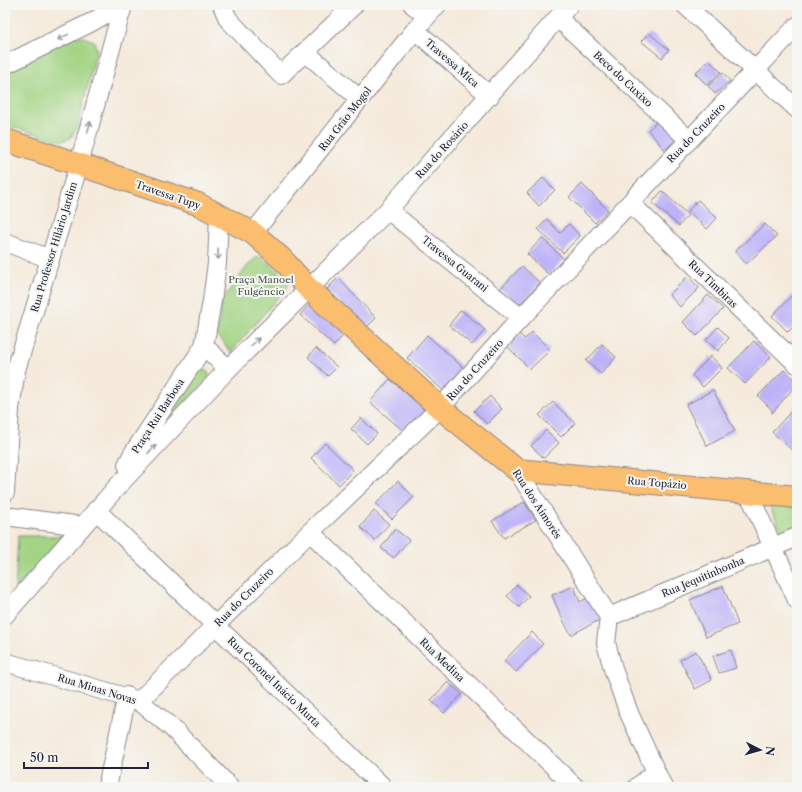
<svg xmlns="http://www.w3.org/2000/svg" width="802" height="792" font-family="'Libre Caslon Text',serif">
<rect width="100%" height="100%" fill="#f6f6f2"/>
<filter id="ink" filterUnits="userSpaceOnUse"><feTurbulence type="fractalNoise" baseFrequency=".025" numOctaves="2"/><feDisplacementMap in="SourceGraphic" scale="8" xChannelSelector="R" yChannelSelector="G"/><feConvolveMatrix kernelMatrix="1 2 1 2 8 2 1 2 1" color-interpolation-filters="sRGB"/></filter>
<filter id="wash" filterUnits="userSpaceOnUse"><feTurbulence type="fractalNoise" baseFrequency=".012" numOctaves="4" result="noise"/><feDisplacementMap in="SourceGraphic" scale="16" xChannelSelector="R" yChannelSelector="G"/><feGaussianBlur stdDeviation="0.9" result="paint"/><feColorMatrix in="noise" values="0 0 0 0 0 0 0 0 0 0 0 0 0 0 0 0 0 1.4 0 .05"/><feComposite in="paint" operator="in"/></filter>
<g filter="url(#wash)">
<rect width="100%" height="100%" fill="#f5eadb"/>
<g fill="#a3d484" stroke="#627b60">
<path d="M72,36l12,1 10,4 3,9 -20,78 -6,10 -9,3 -57,-16v-59z"/>
<path d="M258,256l17,12 14,17 -58,67 -14,-16 5,-36 27,-36z"/>
<path d="M203,369l4,2 3,6 -49,50 36,-57z"/>
<path d="M768,504l29,3v17l-14,9z"/>
<path d="M18,536h46l-49,54z"/>
</g>
<g id="blocks">
<g fill="#bdb2f8">
<path d="M649,33l20,17 -7,8 -21,-17z"/>
<path d="M709,60l12,12 -14,13 -12,-12z"/>
<path d="M723,73l7,8 -15,13 -7,-8z"/>
<path d="M662,117l17,20 -14,13 -17,-20z"/>
<path d="M543,178l12,12 -16,16 -12,-13z"/>
<path d="M582,184l26,26 -13,13 -26,-26z"/>
<path d="M662,191l26,24 -9,11 -27,-23z"/>
<path d="M698,200l19,18 -10,11 -19,-18z"/>
<path d="M547,219l13,14 9,-9 11,12 -17,17 -25,-24z"/>
<path d="M765,224l12,12 -31,28 -11,-13z"/>
<path d="M542,238l22,21 -15,16 -22,-21z"/>
<path d="M522,266l18,17 -22,23 -18,-17z"/>
<path d="M688,276l11,12 -19,19 -11,-12z"/>
<path d="M338,278l38,40 -11,11 -38,-40z"/>
<path d="M797,290v33l-9,9 -16,-16z"/>
<path d="M708,295l15,14 -26,27 -14,-14z"/>
<path d="M312,301l34,31 -12,14 -34,-31z"/>
<path d="M461,310l24,20 -13,15 -23,-20z"/>
<path d="M718,327l11,11 -11,13 -12,-11z"/>
<path d="M532,332l18,18 -20,19 -23,-23 12,-12 6,5z"/>
<path d="M427,335l38,34 -20,23 -38,-34z"/>
<path d="M754,341l17,16 -26,27 -17,-16z"/>
<path d="M602,344l14,13 -15,17 -15,-13z"/>
<path d="M316,348l21,19 -9,9 -20,-19z"/>
<path d="M711,356l11,12 -19,19 -11,-12z"/>
<path d="M784,370l13,12v2l-25,29v-3l-14,-14z"/>
<path d="M390,379l38,34 -20,22 -38,-33z"/>
<path d="M713,390l22,41 -28,15 -21,-41z"/>
<path d="M490,396l12,13 -15,15 -13,-13z"/>
<path d="M553,402l22,21 -14,14 -22,-22z"/>
<path d="M797,405v41l-4,5 -21,-19z"/>
<path d="M361,418l16,16 -10,10 -16,-15z"/>
<path d="M546,430l13,13 -15,15 -13,-12z"/>
<path d="M325,443l28,27 -14,15 -28,-27z"/>
<path d="M398,481l16,16 -22,22 -16,-15z"/>
<path d="M524,502l12,18 -32,18 -12,-17z"/>
<path d="M374,511l15,13 -14,16 -15,-13z"/>
<path d="M395,529l14,11 -15,18 -13,-10z"/>
<path d="M517,585l12,11 -10,11 -12,-11z"/>
<path d="M574,586l6,16 11,-6 12,22 -32,17 -11,-21 -8,-19z"/>
<path d="M723,586l15,38 -32,13 -16,-37z"/>
<path d="M532,632l11,12 -27,28 -12,-11z"/>
<path d="M731,650l5,18 -17,5 -6,-17z"/>
<path d="M696,651l16,29 -17,9 -15,-29z"/>
<path d="M448,682l14,12 -18,19 -13,-13z"/>
</g>
</g>
</g>
<g filter="url(#ink)">
<use href="#blocks" fill-opacity="0" stroke="#8c868b" stroke-width="1"/>
<g fill="none" stroke-linecap="round" stroke-linejoin="round">
<defs>
<g id="minor">
<path d="M222,5l6,14 53,56 73,-70"/>
<path d="M413,5l14,11"/>
<path d="M685,5l112,104"/>
<path d="M558,18l131,122"/>
<path d="M415,30l75,66"/>
<path d="M305,52l55,47"/>
<path d="M5,65l85,-42 32,-18"/>
<path d="M630,203l167,161"/>
<path d="M388,210l133,108"/>
<path d="M253,233l162,-203 22,-25"/>
<path d="M5,242l45,17"/>
<path d="M204,346l24,23"/>
<path d="M127,465l5,-10 72,-109 8,-45 5,-38 2,-48"/>
<path d="M517,470l92,147 -3,26 8,29 15,41 34,74"/>
<path d="M748,492l49,108"/>
<path d="M5,493l5,-84 6,-39 63,-206 44,-159"/>
<path d="M96,510l287,277"/>
<path d="M5,516l77,10"/>
<path d="M310,532l265,255"/>
<path d="M5,615l111,-127 112,-119 160,-159 181,-205"/>
<path d="M609,617l188,-80"/>
<path d="M5,662l134,39 32,26 59,60"/>
<path d="M139,701l171,-169 130,-124 81,-90 276,-292"/>
<path d="M107,787l20,-91"/>
<path d="M637,787l19,-15"/>
</g>
<path id="major" d="M5,140l193,64 55,29 30,27 25,28 132,120 77,62 280,27"/>
</defs>
<use href="#minor" stroke="#8c868b" stroke-width="20"/>
<use href="#major" stroke="#8c868b" stroke-width="24"/>
<use href="#minor" stroke="#fff" stroke-width="18"/>
<use href="#major" stroke="#fbbd6e" stroke-width="22"/>
</g>
<defs><path id="oneway-shaft" d="M-6 0H5M1.5-3L5.5 0L1.5 3" fill="none" stroke-width="1.6" stroke-linecap="round" stroke-linejoin="round"/></defs>
<g stroke="#9c9ca7">
<use href="#oneway-shaft" transform="translate(63 37) rotate(154)"/>
<use href="#oneway-shaft" transform="translate(89 127) rotate(-74)"/>
<use href="#oneway-shaft" transform="translate(218 254) rotate(93)"/>
<use href="#oneway-shaft" transform="translate(255 342) rotate(-45)"/>
<use href="#oneway-shaft" transform="translate(152 449) rotate(-47)"/>
</g>
</g>
<g text-anchor="middle" dominant-baseline="central" stroke-width="4" stroke-linejoin="round" paint-order="stroke">
<g font-size="10" fill="#22223b" stroke="#f6f6f2">
<text transform="translate(452 63) rotate(41)">Travessa Mica</text>
<text transform="translate(623 79) rotate(43)">Beco do Cuxixo</text>
<text transform="translate(345 119) rotate(-52)">Rua Grão Mogol</text>
<text transform="translate(696 133) rotate(-46)">Rua do Cruzeiro</text>
<text transform="translate(442 150) rotate(-48)">Rua do Rosário</text>
<text transform="translate(168 195) rotate(19)">Travessa Tupy</text>
<text transform="translate(54 247) rotate(-73)">Rua Professor Hilário Jardim</text>
<text transform="translate(455 264) rotate(39)">Travessa Guarani</text>
<text transform="translate(713 284) rotate(44)">Rua Timbiras</text>
<text transform="translate(475 370) rotate(-48)">Rua do Cruzeiro</text>
<text transform="translate(158 416) rotate(-57)">Praça Rui Barbosa</text>
<text transform="translate(657 483) rotate(5)">Rua Topázio</text>
<text transform="translate(537 504) rotate(57)">Rua dos Aimorés</text>
<text transform="translate(703 577) rotate(-23)">Rua Jequitinhonha</text>
<text transform="translate(244 597) rotate(-45)">Rua do Cruzeiro</text>
<text transform="translate(442 660) rotate(44)">Rua Medina</text>
<text transform="translate(274 682) rotate(44)">Rua Coronel Inácio Murta</text>
<text transform="translate(97 689) rotate(17)">Rua Minas Novas</text>
</g>
<g font-size="10" fill="#495751" stroke="#f6f6f2">
<text x="261" y="279">Praça Manoel<tspan x="261" dy="12">Fulgêncio</tspan></text>
</g>
</g>
<rect width="802" height="792" fill="none" stroke="#f6f6f2" stroke-width="20"/>
<g transform="translate(760 750) rotate(96)" stroke="#f6f6f2" stroke-width="3" paint-order="stroke">
<path d="M0-3L7 15L0 10L-7 15Z" fill="#22223b"/>
<text y="-6" font-size="11" font-weight="bold" text-anchor="middle" fill="#22223b">N</text>
</g>
<path d="M24 762v6h124v-6" fill="none" stroke="#22223b" stroke-width="2"/>
<text x="30" y="762" font-size="12" fill="#22223b" stroke="#f6f6f2" stroke-width="3" paint-order="stroke">50 m</text>
</svg>
